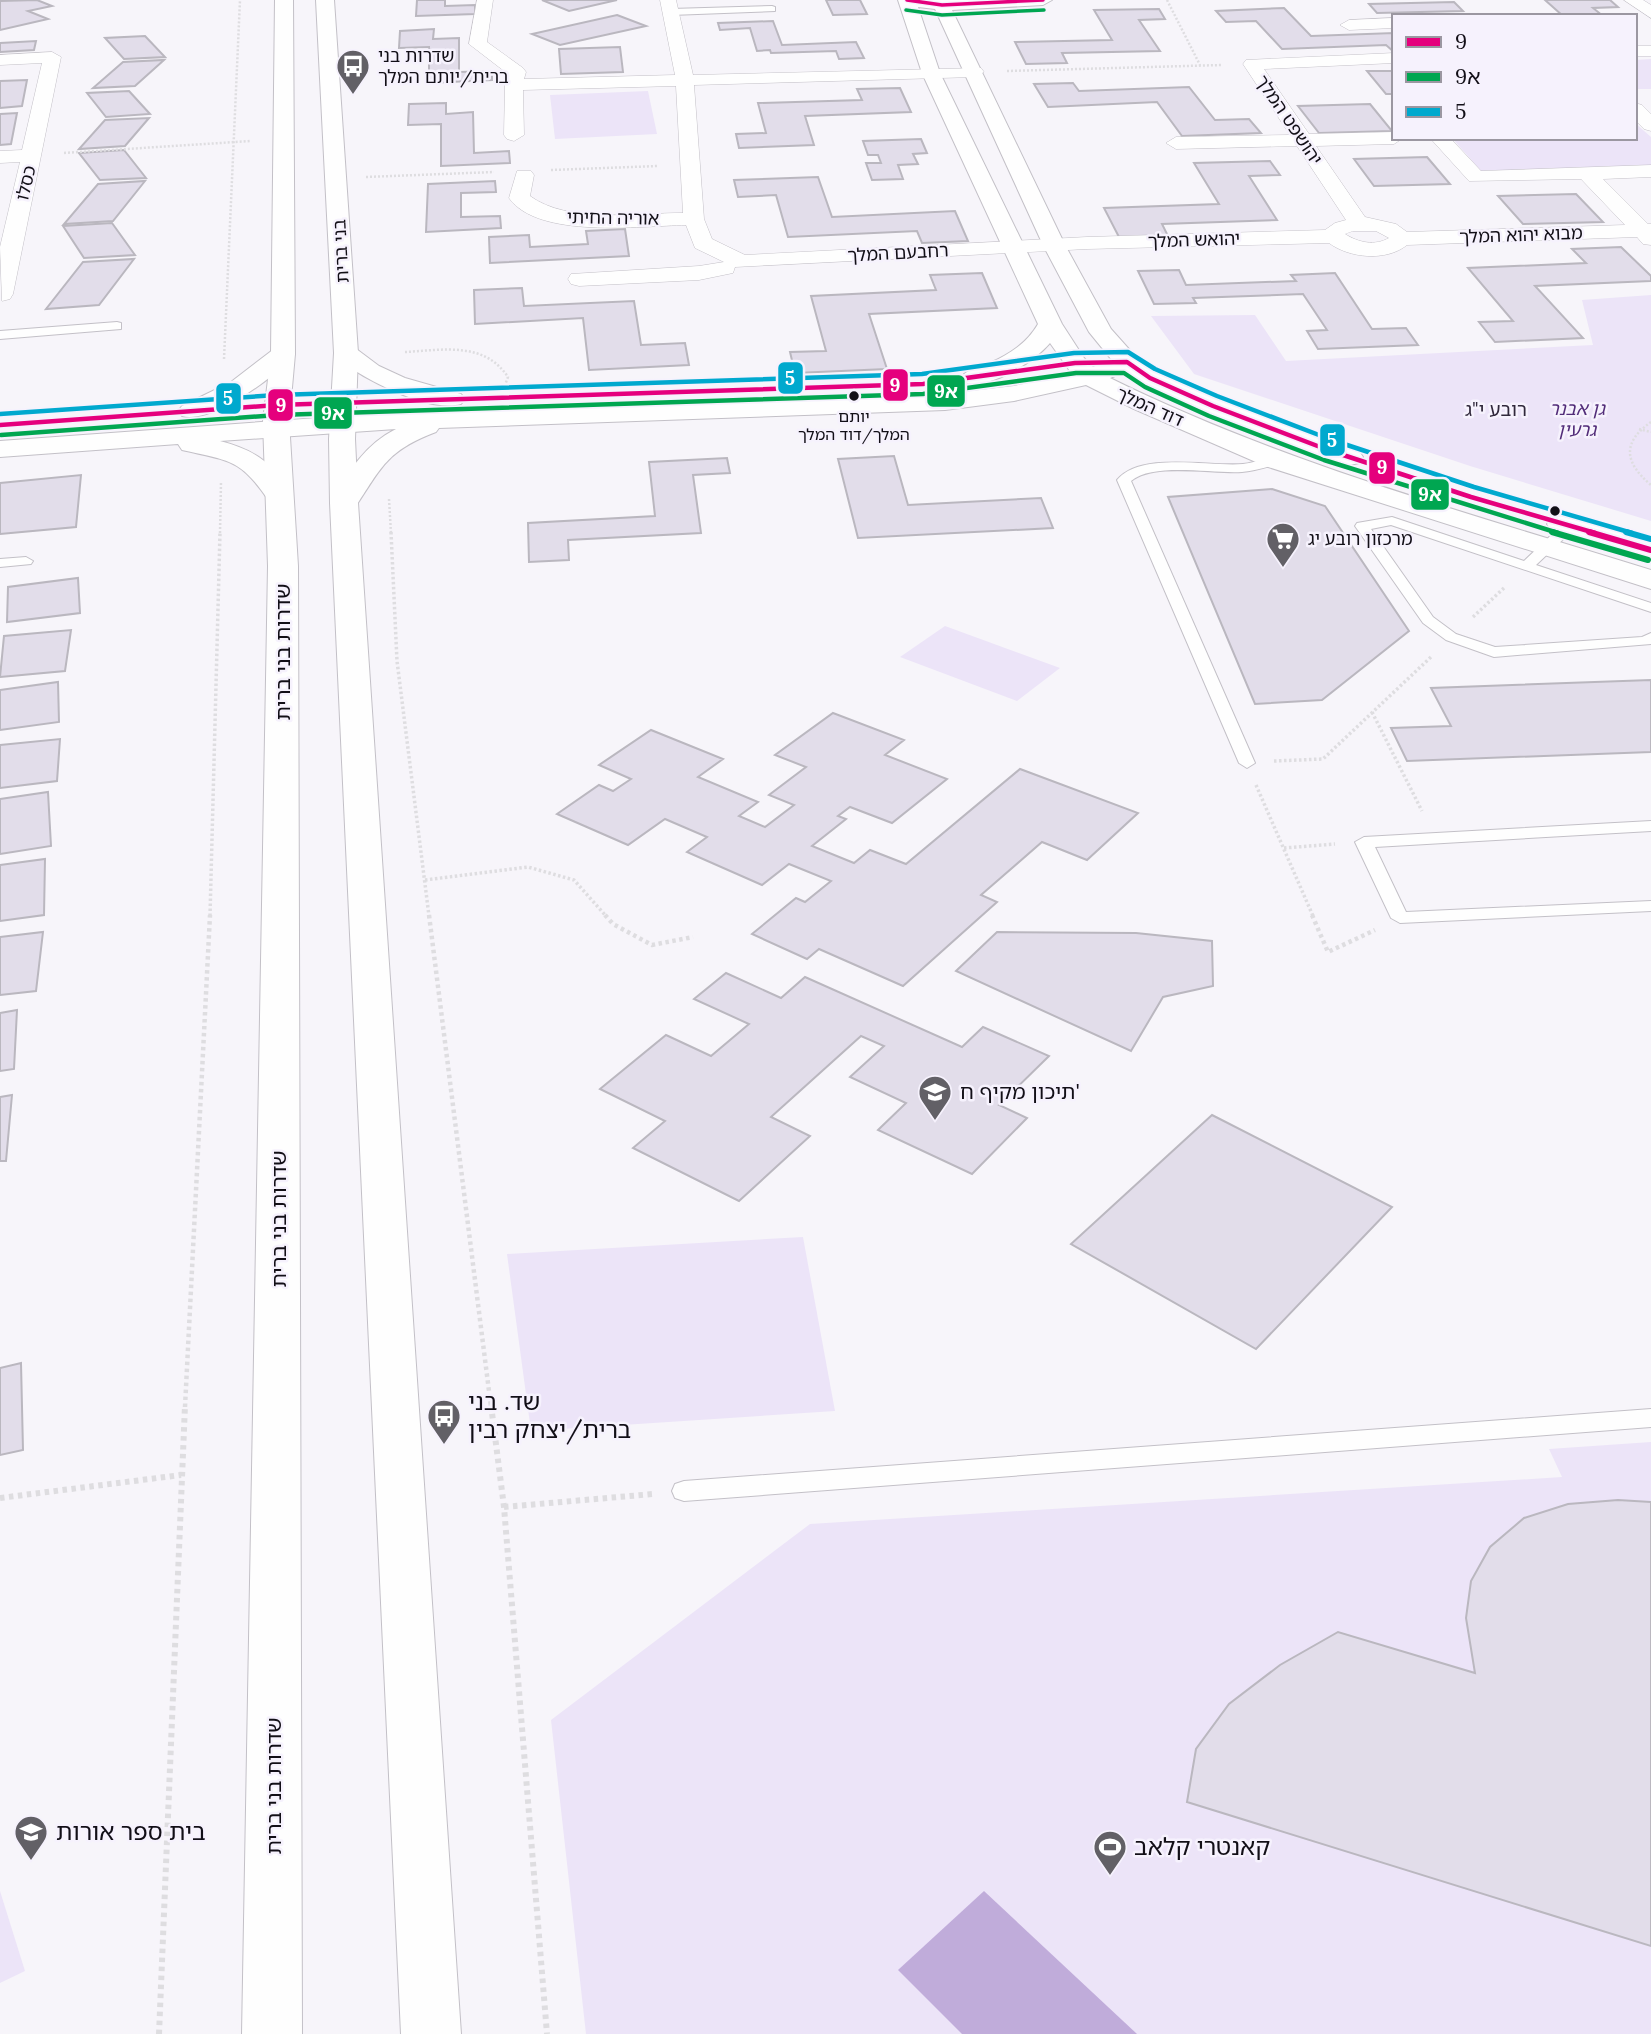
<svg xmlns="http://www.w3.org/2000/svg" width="1651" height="2034" font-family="Lora,'Noto Sans Hebrew',serif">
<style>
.green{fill:#ece4f8}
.water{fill:#c0acda}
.building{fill:#e2ddea;stroke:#bab7bf;stroke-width:2}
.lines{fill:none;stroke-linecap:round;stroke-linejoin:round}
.service-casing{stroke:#c3c0c7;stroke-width:2}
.minor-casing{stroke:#c3c0c7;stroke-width:1}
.tertiary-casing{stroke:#c3c0c7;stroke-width:2}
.secondary-casing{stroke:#c3c0c7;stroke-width:2}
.path-far3{stroke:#dedde0;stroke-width:2.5;stroke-dasharray:2 2;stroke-linecap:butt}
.path-far2{stroke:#dedde0;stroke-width:3.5;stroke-dasharray:2.5 2.5;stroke-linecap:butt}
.path-far1{stroke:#dedde0;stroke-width:4.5;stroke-dasharray:3.5 3.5;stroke-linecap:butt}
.path{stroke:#dedde0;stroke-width:6;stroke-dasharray:4.5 4.5;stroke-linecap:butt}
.service{fill:#fefefe;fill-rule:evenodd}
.minor{fill:#fefefe;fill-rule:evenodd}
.tertiary{fill:#fefefe;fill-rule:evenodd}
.secondary{fill:#fefefe;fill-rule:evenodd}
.bus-1-far2-casing{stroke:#f6f2fd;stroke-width:6}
.bus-1-far1-casing{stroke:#f6f2fd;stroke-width:8}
.bus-1-casing{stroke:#f6f2fd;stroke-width:10}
.bus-2-far2-casing{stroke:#f6f2fd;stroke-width:6}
.bus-2-far1-casing{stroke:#f6f2fd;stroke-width:8}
.bus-2-casing{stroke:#f6f2fd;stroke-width:10}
.bus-3-far1-casing{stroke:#f6f2fd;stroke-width:8}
.bus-3-casing{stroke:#f6f2fd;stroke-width:10}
.bus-1-far2{stroke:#e5007d;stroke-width:3.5}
.bus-1-far1{stroke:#e5007d;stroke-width:4.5}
.bus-1{stroke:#e5007d;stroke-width:6}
.bus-2-far2{stroke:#00a651;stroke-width:3.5}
.bus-2-far1{stroke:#00a651;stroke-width:4.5}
.bus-2{stroke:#00a651;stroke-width:6}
.bus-3-far1{stroke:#00a9ce;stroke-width:4.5}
.bus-3{stroke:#00a9ce;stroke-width:6}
.bus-dot{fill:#120f17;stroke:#f6f2fd;stroke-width:2.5}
.labels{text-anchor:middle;stroke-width:5;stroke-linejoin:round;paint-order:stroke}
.far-bus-label{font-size:16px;fill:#120f17;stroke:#f6f2fd}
.far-poi-label{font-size:18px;fill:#120f17;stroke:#f6f2fd;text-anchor:start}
.far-street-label{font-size:18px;fill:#120f17;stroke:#f6f2fd}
.far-park-label{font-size:18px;font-style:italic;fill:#522d79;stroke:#f6f2fd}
.far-neighbourhood-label{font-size:19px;fill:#31293c;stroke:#f6f2fd}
.street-label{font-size:21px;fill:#120f17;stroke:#f6f2fd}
.poi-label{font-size:21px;fill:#120f17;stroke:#f6f2fd;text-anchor:start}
.near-poi-label{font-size:24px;fill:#120f17;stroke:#f6f2fd;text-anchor:start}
.line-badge{stroke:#f6f2fd;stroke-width:2.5}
.badge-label{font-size:19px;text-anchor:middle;font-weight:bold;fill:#fff}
</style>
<rect width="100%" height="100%" fill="#f7f5fa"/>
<g class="green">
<path d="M1651 59V89H1635V60Z"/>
<path d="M648 91 657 134 555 139 550 95Z"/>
<path d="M1635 123 1651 137V166L1481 171 1452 138H1635Z"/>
<path d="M1651 295V521L1470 466 1194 374 1151 316 1255 315 1286 361 1593 345 1582 300Z"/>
<path d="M945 626 1060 668 1017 701 900 657Z"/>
<path d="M803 1237 835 1411 531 1431 507 1254Z"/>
<path d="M1651 1442V2034H586L551 1720 810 1524 1562 1477 1549 1449Z"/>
<path d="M0 1891 25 1971 0 1983Z"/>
</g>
<path class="water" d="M984 1891 1137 2034H962L898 1970Z"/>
<g class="building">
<path d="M37 0 52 6 28 11 48 19 0 30V1Z"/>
<path d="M417 0H445V6L475 5V14L416 16Z"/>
<path d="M542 0H617L569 11Z"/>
<path d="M826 0H860L867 14 833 15Z"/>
<path d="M1545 0H1610L1618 7 1593 8 1603 16H1563Z"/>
<path d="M1454 2 1463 11 1377 13 1369 4Z"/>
<path d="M1284 8 1311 36 1394 33V52L1386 45 1282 49 1256 21 1226 22 1216 11Z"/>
<path d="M1159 9 1165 19 1139 20 1160 51 1062 53 1067 63 1026 64 1015 42 1112 40 1094 10Z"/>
<path d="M617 15 646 26 560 45 532 34Z"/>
<path d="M773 21 782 45 856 42 864 58 839 59 836 51 771 53 770 50 757 51 750 28 720 30 718 23Z"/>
<path d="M434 29 433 39 459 38V72L492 71V80L429 83V47L399 48 400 31Z"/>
<path d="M145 36 165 57 124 59 105 38Z"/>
<path d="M36 41 34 50 0 52V43Z"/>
<path d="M620 47 623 72 561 74 559 49Z"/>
<path d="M164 60 135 86 93 88 123 62Z"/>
<path d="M1367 71H1394V94H1386Z"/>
<path d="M27 80 22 106 0 108V81Z"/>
<path d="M1073 83 1079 91 1189 87 1215 120 1249 119 1261 133 1182 136 1157 102 1048 107 1034 84Z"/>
<path d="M900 88 911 112 805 116 814 145 739 148 736 134 766 133 758 103 862 100 857 89Z"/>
<path d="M129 91 150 114 106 117 87 93Z"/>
<path d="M446 103V114L473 112 474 153 509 151 510 163 441 166V124L408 125 409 104Z"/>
<path d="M1370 104 1392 131 1319 133 1298 106Z"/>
<path d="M17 113 11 144 0 145V114Z"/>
<path d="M149 118 125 146 79 149 105 120Z"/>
<path d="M921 139 927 153 913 154 918 164 898 165 903 179 872 180 866 163H881L878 155H868L863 141Z"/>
<path d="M124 150 146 178 100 180 79 153Z"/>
<path d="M1427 157 1450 184 1374 186 1354 159Z"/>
<path d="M1270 161 1280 175 1249 176 1277 220 1162 224 1169 238 1120 239 1104 208 1219 204 1194 163Z"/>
<path d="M818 177 832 217 955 211 968 241 922 243 917 231 788 237 776 195 738 197 734 180Z"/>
<path d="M145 181 113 221 64 224 98 184Z"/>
<path d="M495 181 496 192 461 193V217L500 216 501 228 426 232 428 184Z"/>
<path d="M1576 194 1603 222 1523 224 1498 196Z"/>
<path d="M112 223 135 255 84 258 63 226Z"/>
<path d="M625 229 629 256 490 263 489 237 529 235 530 247 588 244 586 231Z"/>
<path d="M1621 247 1651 276V281L1535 286 1583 338 1495 342 1479 322 1513 321 1468 268 1586 263 1572 249Z"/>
<path d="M134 259 99 305 46 309 83 262Z"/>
<path d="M1179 270 1186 285 1296 281 1291 275 1335 273 1372 329 1406 328 1418 345 1318 349 1307 331 1327 330 1303 294 1193 298 1196 303 1154 304 1138 271Z"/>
<path d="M982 273 997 308 869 314 887 369 795 373 790 352 826 351 811 296 936 290 930 275Z"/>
<path d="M522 288 524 306 634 301 641 345 685 343 689 365 589 370 583 318 475 324 474 290Z"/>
<path d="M894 456 908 505 1041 498 1053 528 858 538 838 459Z"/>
<path d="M727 458 730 473 693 475 701 533 568 540 569 560 529 562 528 523 655 516 649 462Z"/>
<path d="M81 475 76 527 0 534V483Z"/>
<path d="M1272 489 1325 506 1409 631 1322 700 1255 704 1168 497Z"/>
<path d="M78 578 80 613 7 622 8 587Z"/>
<path d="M71 630 65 671 0 677 4 636Z"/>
<path d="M1651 680V752L1407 761 1391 728 1451 726 1431 688Z"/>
<path d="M58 682 59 722 0 730V690Z"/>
<path d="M833 713 904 740 885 755 947 779 892 823 850 807 838 816 846 819 812 846 854 863 870 850 906 864 1020 769 1138 813 1087 860 1042 842 981 895 997 902 903 986 819 949 807 959 752 934 796 898 805 902 831 881 789 864 762 885 687 852 707 837 665 819 628 845 557 814 599 785 613 791 631 779 599 765 651 730 723 759 698 777 758 802 739 816 765 827 794 805 769 795 806 767 775 755Z"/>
<path d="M60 739 57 781 0 788V745Z"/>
<path d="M48 792 51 846 0 854V799Z"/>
<path d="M45 859 44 915 0 921V865Z"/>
<path d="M43 932 36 991 0 995V937Z"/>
<path d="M997 932 1136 933 1212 941 1213 986 1163 997 1131 1051 956 971Z"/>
<path d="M726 973 781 998 805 977 962 1047 983 1027 1049 1056 999 1105 1027 1118 972 1174 878 1130 906 1103 850 1077 884 1046 861 1036 771 1117 810 1136 739 1201 633 1148 665 1121 600 1089 666 1035 711 1056 749 1024 694 999Z"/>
<path d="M17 1010 14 1069 0 1071V1013Z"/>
<path d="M12 1095 6 1161H0V1097Z"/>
<path d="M1212 1115 1392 1207 1256 1349 1071 1244Z"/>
<path d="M21 1363 23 1450 0 1455V1368Z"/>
<path d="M1618 1500 1651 1502V1946L1187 1802 1196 1749 1229 1704 1280 1665 1338 1632 1475 1673 1466 1618 1471 1581 1490 1547 1524 1518 1568 1504Z"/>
</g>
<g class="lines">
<defs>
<g id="service">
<path d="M772 6 775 7V11L671 15 667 12 671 9Z"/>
<path d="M117 322 121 323V329L0 339V331Z"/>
<path d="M1275 456 1282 460 1280 463C1267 467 1255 471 1242 472 1212 474 1154 462 1131 481L1255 763 1247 768 1239 763 1117 480C1141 451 1209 467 1243 464 1254 463 1264 459 1275 456Z"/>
<path d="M1392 517 1524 561 1564 523H1574V529L1536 565 1651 603V612L1391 525 1371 529 1433 617 1456 634 1495 647 1642 637 1651 633V644L1494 657 1446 640 1423 623 1355 526 1357 523Z"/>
<path d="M26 557 33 561 31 564 0 567V559Z"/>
<path d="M1651 821V831L1375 847 1406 912 1651 901V911L1400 923 1391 918 1355 842 1364 837Z"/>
<path d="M1651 1409V1427L684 1501 675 1498 672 1491 675 1484 684 1481Z"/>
</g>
<g id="minor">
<path d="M477 0H493L487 42 523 68 526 72 524 79 675 75 660 0H676L693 75 981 68 984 72 975 77 694 85 704 219 712 239 745 255 1087 237 1325 230 1335 223 1346 220 1297 146 1176 149 1166 143 1176 137 1290 135 1243 64 1246 60 1394 53V63L1264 69 1309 134 1394 132V138H1403L1394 144 1316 146 1365 217 1396 224 1407 232 1625 225 1581 179 1469 181 1430 138H1450L1481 171 1651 165V177L1603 179 1648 224H1651V245L1643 244 1637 237 1407 245C1386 262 1349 258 1329 243L1087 249 735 267 733 273 699 280 579 286 571 284 568 279 571 274 699 266 724 262 695 248 686 225C640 226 538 239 509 198L517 171H531L534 175 530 196C568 224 636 213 683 213L676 86 523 90 524 135 514 141 507 139 504 135 505 85 508 74 469 44ZM1353 231H1376L1389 238C1375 246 1359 243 1345 234Z"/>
<path d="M1624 0H1643L1651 5V18Z"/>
<path d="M1394 18V28L1349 30 1340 25 1349 20Z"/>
<rect x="1635" y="46" width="16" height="10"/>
<path d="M52 52 61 57 13 294 10 299 2 301 0 247 20 162 0 163V151L22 150 42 63 0 65V55Z"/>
<path d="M1635 103 1642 105 1651 114V131L1644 129 1635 120Z"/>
</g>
<g id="tertiary">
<path d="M898 0H1052L1043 5 952 10 1065 245 1111 329 1136 357 1159 373 1222 401 1359 451 1363 457 1359 463 1350 465 1341 463C1273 437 1183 413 1125 372L1110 378C1282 463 1468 513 1651 570V589L1265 466 1134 409 1086 385 1014 401 945 410 439 428 436 432C386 451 382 467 354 509L344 511 334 509 330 503C348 473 364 445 396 429L220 441C258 451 271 463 293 495L289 501 279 503 269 501C240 458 229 461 182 450L178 444 0 457V441L373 414 945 394 1014 386 1072 374 1050 343C1034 362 989 390 964 383L960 378C967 369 980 367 990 363 1010 354 1027 343 1038 324L922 73ZM918 7 935 9 1043 245 1089 332 1111 359 1093 367 1084 358 1062 324 940 73Z"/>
<path d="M346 346 355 348 379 366 405 378 461 394 465 399 461 404C428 413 363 379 337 358L334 353 337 348Z"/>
<path d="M283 347 292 349 295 354 292 359C270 379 212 424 182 416L178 411 182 406 231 382 274 349Z"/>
<path d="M1561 516 1651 541V559L1551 530 1547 524 1551 518Z"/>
</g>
<g id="secondary">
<path d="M275 0H293L295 354 289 421 298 566 302 2034H242L268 566 263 421 271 354Z"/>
<path d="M316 0H334L358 353 355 439 358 503 461 2034H401L330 503 329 439 334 353Z"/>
</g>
</defs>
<use href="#service" class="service-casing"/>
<use href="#minor" class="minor-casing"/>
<use href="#tertiary" class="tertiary-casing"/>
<use href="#secondary" class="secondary-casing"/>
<g class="path-far3">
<path d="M1167 0 1200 65"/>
<path d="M1007 71 1222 65"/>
<path d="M64 153 251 141"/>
<path d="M551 170 658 166"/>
<path d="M366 177 494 172"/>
<path d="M405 352C443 350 484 341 508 377L505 385"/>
<path d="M224 359 240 0"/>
<path d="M1651 422C1621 443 1625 463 1651 485"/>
<path d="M1639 429 1651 432"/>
<path d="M389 499 391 533"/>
<path d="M220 533 221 482"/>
</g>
<g class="path-far2">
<path d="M391 532 397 661 429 916"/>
<path d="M1473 617 1505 587"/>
<path d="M1372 712 1422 811"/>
<path d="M1274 761 1323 759 1431 657"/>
<path d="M1256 785 1313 916"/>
<path d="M1284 848 1335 844"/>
<path d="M425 880 528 867 574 880 606 916"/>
<path d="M210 916 220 532"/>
</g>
<g class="path-far1">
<path d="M429 915 491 1407"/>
<path d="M605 915 613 924 652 945 693 937"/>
<path d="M1312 915 1328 952 1375 930"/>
<path d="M185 1407 210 915"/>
</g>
<g class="path">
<path d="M491 1405 504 1507 547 2034"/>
<path d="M0 1498 181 1475"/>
<path d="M504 1507 653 1494"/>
<path d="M159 2034 185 1405"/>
</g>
<use href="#service" class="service"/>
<use href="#minor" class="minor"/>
<use href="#tertiary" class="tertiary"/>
<use href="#secondary" class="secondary"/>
<defs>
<path id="bus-1-far2" d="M907 0 942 5 1043 0"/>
<path id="bus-1-far1" d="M0 425 277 405 923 384 1075 363 1127 362 1150 378 1213 406 1328 450 1471 497 1595 533"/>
<path id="bus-1" d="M1589 532 1651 550"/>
<path id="bus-2-far2" d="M906 10 942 15 1044 10"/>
<path id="bus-2-far1" d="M1 435 278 415 923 394 1076 373H1124L1145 387 1209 416 1324 460 1558 533"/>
<path id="bus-2" d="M1552 532 1648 560"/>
<path id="bus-3-far1" d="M0 414 277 395 922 374 1074 353 1128 352 1155 369 1217 396 1332 440 1474 487 1632 533"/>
<path id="bus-3" d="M1626 532 1651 539"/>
</defs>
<use href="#bus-1-far2" class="bus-1-far2-casing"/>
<use href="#bus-1-far1" class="bus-1-far1-casing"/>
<use href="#bus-1" class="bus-1-casing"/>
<use href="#bus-2-far2" class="bus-2-far2-casing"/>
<use href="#bus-2-far1" class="bus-2-far1-casing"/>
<use href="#bus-2" class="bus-2-casing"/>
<use href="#bus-3-far1" class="bus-3-far1-casing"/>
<use href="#bus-3" class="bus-3-casing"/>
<use href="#bus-1-far2" class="bus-1-far2"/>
<use href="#bus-1-far1" class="bus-1-far1"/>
<use href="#bus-1" class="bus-1"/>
<use href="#bus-2-far2" class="bus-2-far2"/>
<use href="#bus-2-far1" class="bus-2-far1"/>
<use href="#bus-2" class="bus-2"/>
<use href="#bus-3-far1" class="bus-3-far1"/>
<use href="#bus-3" class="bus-3"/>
</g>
<defs>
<symbol id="bus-pin" viewBox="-11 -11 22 30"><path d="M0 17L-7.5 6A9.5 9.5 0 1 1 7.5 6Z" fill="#626066" stroke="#f6f2fd"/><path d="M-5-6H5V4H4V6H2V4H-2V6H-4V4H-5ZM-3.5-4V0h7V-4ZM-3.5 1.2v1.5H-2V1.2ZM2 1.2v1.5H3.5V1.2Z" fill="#fff"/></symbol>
<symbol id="supermarket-pin" viewBox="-11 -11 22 30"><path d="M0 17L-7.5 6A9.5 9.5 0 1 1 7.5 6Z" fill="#626066" stroke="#f6f2fd"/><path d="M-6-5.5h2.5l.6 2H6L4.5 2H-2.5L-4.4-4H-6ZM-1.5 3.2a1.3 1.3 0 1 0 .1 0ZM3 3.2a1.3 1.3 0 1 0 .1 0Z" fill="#fff"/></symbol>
<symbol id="school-pin" viewBox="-11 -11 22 30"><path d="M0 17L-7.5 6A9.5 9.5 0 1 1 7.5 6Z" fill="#626066" stroke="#f6f2fd"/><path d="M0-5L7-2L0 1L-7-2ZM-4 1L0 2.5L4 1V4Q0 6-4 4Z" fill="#fff"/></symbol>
<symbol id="stadium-pin" viewBox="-11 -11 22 30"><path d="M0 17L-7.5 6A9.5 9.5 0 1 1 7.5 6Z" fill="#626066" stroke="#f6f2fd"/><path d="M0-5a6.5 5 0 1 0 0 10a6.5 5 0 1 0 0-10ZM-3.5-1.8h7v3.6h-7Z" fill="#fff"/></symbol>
</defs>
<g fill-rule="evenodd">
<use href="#bus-pin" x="334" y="47" width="38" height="52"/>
<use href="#supermarket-pin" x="1264" y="520" width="38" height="52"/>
<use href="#school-pin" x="916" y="1073" width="38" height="52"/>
<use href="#bus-pin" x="425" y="1397" width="38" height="52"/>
<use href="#school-pin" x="12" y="1813" width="38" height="52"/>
<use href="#stadium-pin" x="1091" y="1828" width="38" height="52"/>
</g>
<g class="bus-dot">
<circle cx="854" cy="396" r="6"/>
<circle cx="1555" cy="511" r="6"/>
</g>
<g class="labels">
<g class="far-bus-label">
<text x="854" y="422">יותם<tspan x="854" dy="18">המלך/דוד המלך</tspan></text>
</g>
<g class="far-poi-label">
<text x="378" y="62">שדרות בני<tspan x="378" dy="21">ברית/יותם המלך</tspan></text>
<text x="1308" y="545">מרכזון רובע יג</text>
</g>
<g class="far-street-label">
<text transform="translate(1289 120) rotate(56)" y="6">יהושפט המלך</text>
<text transform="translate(26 183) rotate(-77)" y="6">כסלו</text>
<text transform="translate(613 218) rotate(1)" y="6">אוריה החיתי</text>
<text transform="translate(1521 235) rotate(-2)" y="6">מבוא יהוא המלך</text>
<text transform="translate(1194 240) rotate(-2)" y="6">יהואש המלך</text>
<text transform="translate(341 251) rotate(-93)" y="6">בני ברית</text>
<text transform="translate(898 253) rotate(-3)" y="6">רחבעם המלך</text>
<text transform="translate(1150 407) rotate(24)" y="6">דוד המלך</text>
</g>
<g class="far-park-label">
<text x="1577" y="415">גן אבנר<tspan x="1577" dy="21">גרעין</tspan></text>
</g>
<g class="far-neighbourhood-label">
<text x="1496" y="416">רובע י"ג</text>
</g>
<g class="street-label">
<text transform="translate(283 652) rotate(-90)" y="7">שדרות בני ברית</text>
<text transform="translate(279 1219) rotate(-90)" y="7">שדרות בני ברית</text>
<text transform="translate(274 1786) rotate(-90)" y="7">שדרות בני ברית</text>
</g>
<g class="poi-label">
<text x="960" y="1099">תיכון מקיף ח'</text>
</g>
<g class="near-poi-label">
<text x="468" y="1410">שד. בני<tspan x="468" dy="28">ברית/יצחק רבין</tspan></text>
<text x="56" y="1840">בית ספר אורות</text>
<text x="1134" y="1855">קאנטרי קלאב</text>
</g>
</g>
<g class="line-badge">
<rect x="777" y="361" width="27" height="34" rx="7" fill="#00a9ce"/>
<rect x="882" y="368" width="27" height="34" rx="7" fill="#e5007d"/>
<rect x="926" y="374" width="40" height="34" rx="7" fill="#00a651"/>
<rect x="215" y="382" width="27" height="33" rx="7" fill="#00a9ce"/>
<rect x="267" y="388" width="27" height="34" rx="7" fill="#e5007d"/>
<rect x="313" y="396" width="40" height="34" rx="7" fill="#00a651"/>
<rect x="1319" y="423" width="27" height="34" rx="7" fill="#00a9ce"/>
<rect x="1368" y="451" width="28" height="34" rx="7" fill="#e5007d"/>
<rect x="1410" y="478" width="40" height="33" rx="7" fill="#00a651"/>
</g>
<g class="badge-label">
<text x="790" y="385">5</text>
<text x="895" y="392">9</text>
<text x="946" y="398">9א</text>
<text x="228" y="405">5</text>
<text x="281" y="412">9</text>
<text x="333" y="420">9א</text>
<text x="1332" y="447">5</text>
<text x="1382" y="474">9</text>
<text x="1430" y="501">9א</text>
</g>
<rect x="1392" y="14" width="245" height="126" fill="#f6f2fd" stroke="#9b97a1" stroke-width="2"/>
<rect x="1406" y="37" width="35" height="10" fill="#e5007d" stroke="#9b97a1" stroke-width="2"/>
<text x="1455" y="49" font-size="21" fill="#120f17">9</text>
<rect x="1406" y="72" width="35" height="10" fill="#00a651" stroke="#9b97a1" stroke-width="2"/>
<text x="1455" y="84" font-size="21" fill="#120f17">9א</text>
<rect x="1406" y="107" width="35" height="10" fill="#00a9ce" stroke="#9b97a1" stroke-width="2"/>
<text x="1455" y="119" font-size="21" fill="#120f17">5</text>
</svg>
